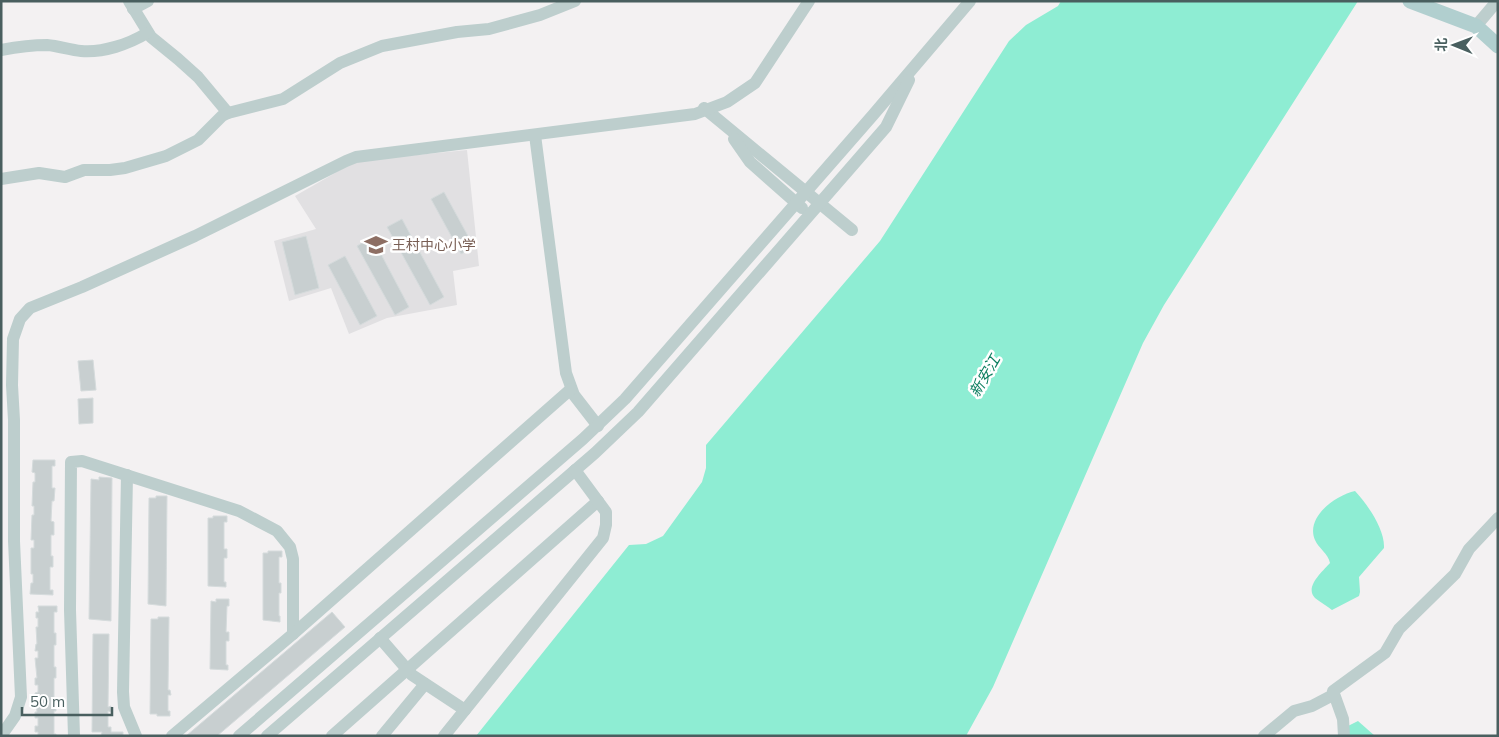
<svg xmlns="http://www.w3.org/2000/svg" width="1499" height="737" font-family="Mulish,'Noto Sans SC',sans-serif">
<style>
.education{fill:#e1e0e2}
.water{fill:#8eedd3}
.building{fill:#c8cfd0;stroke:#d5dbdc}
.lines{fill:none;stroke-linecap:round;stroke-linejoin:round}
.minor{stroke:#bdcecd;stroke-width:12}
.major{stroke:#b1cfcf;stroke-width:15}
.labels{text-anchor:middle;stroke-width:5;stroke-linejoin:round;paint-order:stroke}
.education-label{font-size:14px;fill:#785e54;stroke:#fff;text-anchor:start}
.water-label{font-size:15px;font-style:italic;fill:#0e7f61;stroke:#fff}
</style>
<rect width="100%" height="100%" fill="#f3f1f2"/>
<path class="education" d="M467 150 479 266 453 271 457 305 387 318 349 334 331 288 289 301 274 241 316 229 295 196 356 161Z"/>
<g class="water">
<path d="M1061 1H1358L1164 305 1143 343 993 687 966 736H476L629 545 646 544 663 536 702 482 706 468V445L880 241 1009 41 1026 25 1058 6Z"/>
<path d="M1355 491C1367 504 1385 529 1384 548L1359 577 1360 592 1359 596 1332 610C1327 606 1320 602 1315 598 1304 587 1323 571 1330 563 1328 553 1319 549 1315 540 1305 517 1336 495 1355 491Z"/>
<path d="M1358 721 1375 736H1349L1348 726Z"/>
</g>
<g class="building">
<path d="M444 192 474 247 461 254 431 199Z"/>
<path d="M402 219 444 297 430 305 387 227Z"/>
<path d="M306 236 319 288 295 295 282 242Z"/>
<path d="M372 237 409 307 395 315 357 246Z"/>
<path d="M345 256 377 316 360 325 328 265Z"/>
<path d="M93 360 96 390 81 391 78 361Z"/>
<path d="M93 398V423L79 424 78 399Z"/>
<path d="M33 460H55V466H52V488H55L54 501H52L51 521 54 522V535H51V556H53V567H50V590H53V595L30 594 31 583H33V574H31V548H34V540H31L32 515H34V506H32L33 482H35V473L32 472Z"/>
<path d="M99 477 112 478 111 621 89 619 91 479 99 480Z"/>
<path d="M156 496H167L166 606 148 604 149 498H156Z"/>
<path d="M213 516H227V522H224V549H227V558H224V582H226V587L208 586V518H213Z"/>
<path d="M268 551H282V557H279V583H281V593H279V616H280V622L263 620V553H268Z"/>
<path d="M216 599H229V606H227L226 632H229V641H226V665H228V670L210 669 211 601 216 602Z"/>
<path d="M38 606H57V612H54V633H56V645H54V667H56V678H54V701H56V711H54V734H56V736H38V732H35V726H38V718H35V712H37L35 693 38 692V685H35V678H37L35 658H38V651H35L36 644H37L36 627H38V618H36V612H39Z"/>
<path d="M332 612 345 627 217 736H186Z"/>
<path d="M158 617H169L168 690H170L171 695H168V711H170V716H157V714H150L151 619H158Z"/>
<path d="M93 634H109L108 707 111 706V712L108 711V727H111V732H123V736H101L102 732H92Z"/>
</g>
<g class="lines">
<g class="minor">
<path d="M129 1 151 37 178 59 198 77 228 113"/>
<path d="M133 9 148 1"/>
<path d="M1476 26 1493 6 1498 4"/>
<path d="M1 50C17 47 31 45 47 45 59 46 70 50 81 51 103 53 129 44 147 33"/>
<path d="M704 108 852 230"/>
<path d="M535 135 566 373 574 395 598 426"/>
<path d="M734 139 750 162 802 208"/>
<path d="M1 179 39 173 65 177 84 170H110L125 168 166 156 198 140 222 116 228 113 283 99 340 63 382 46 457 32 489 29 540 15 575 1"/>
<path d="M127 475 123 692 124 707 136 736"/>
<path d="M380 638 412 675 465 710"/>
<path d="M1 736 15 716 21 697 14 541V420L12 385 13 339 20 319 30 308 82 287 195 236 346 161 356 157 695 114 727 102 755 83 809 1"/>
<path d="M74 736 70 610 71 462 82 461 239 511 277 531 290 547 293 559V634"/>
<path d="M172 736 293 634 571 389"/>
<path d="M239 736 583 439 625 399 873 115 970 1"/>
<path d="M267 736 595 453 638 412 886 127 909 80"/>
<path d="M332 736 598 501"/>
<path d="M382 736 425 684"/>
<path d="M444 736 603 538 606 525V512L575 470"/>
<path d="M1264 736 1294 711 1312 706 1333 695"/>
<path d="M1344 736 1343 719 1333 691 1385 653 1399 629 1455 574 1469 549 1498 518"/>
</g>
<path class="major" d="M1410 1 1476 26 1498 46"/>
</g>
<defs>
<symbol id="school-bare" viewBox="-9 -9 18 18"><path d="M0-5L7-2L0 1L-7-2ZM-4 1L0 2.5L4 1V4Q0 6-4 4Z" fill="#8d6e63" stroke="#fff" stroke-width="2.5" paint-order="stroke"/></symbol>
</defs>
<g fill-rule="evenodd">
<use href="#school-bare" x="360" y="229" width="32" height="32"/>
</g>
<g class="labels">
<g class="education-label">
<text x="392" y="250">王村中心小学</text>
</g>
<g class="water-label">
<text transform="translate(985 376) rotate(-60)" y="5">新安江</text>
</g>
</g>
<rect width="1499" height="737" fill="none" stroke="#495f5f" stroke-width="5"/>
<g transform="translate(1454 45) rotate(271)" stroke="#ffffff" stroke-width="4" paint-order="stroke">
<path d="M0-4L9 19L0 12L-9 19Z" fill="#495f5f"/>
<text y="-8" font-size="14" font-weight="bold" text-anchor="middle" fill="#495f5f">北</text>
</g>
<path d="M22 707v8h90v-8" fill="none" stroke="#495f5f" stroke-width="2.5"/>
<text x="30" y="707" font-size="15" fill="#495f5f" stroke="#ffffff" stroke-width="4" paint-order="stroke">50 m</text>
</svg>
